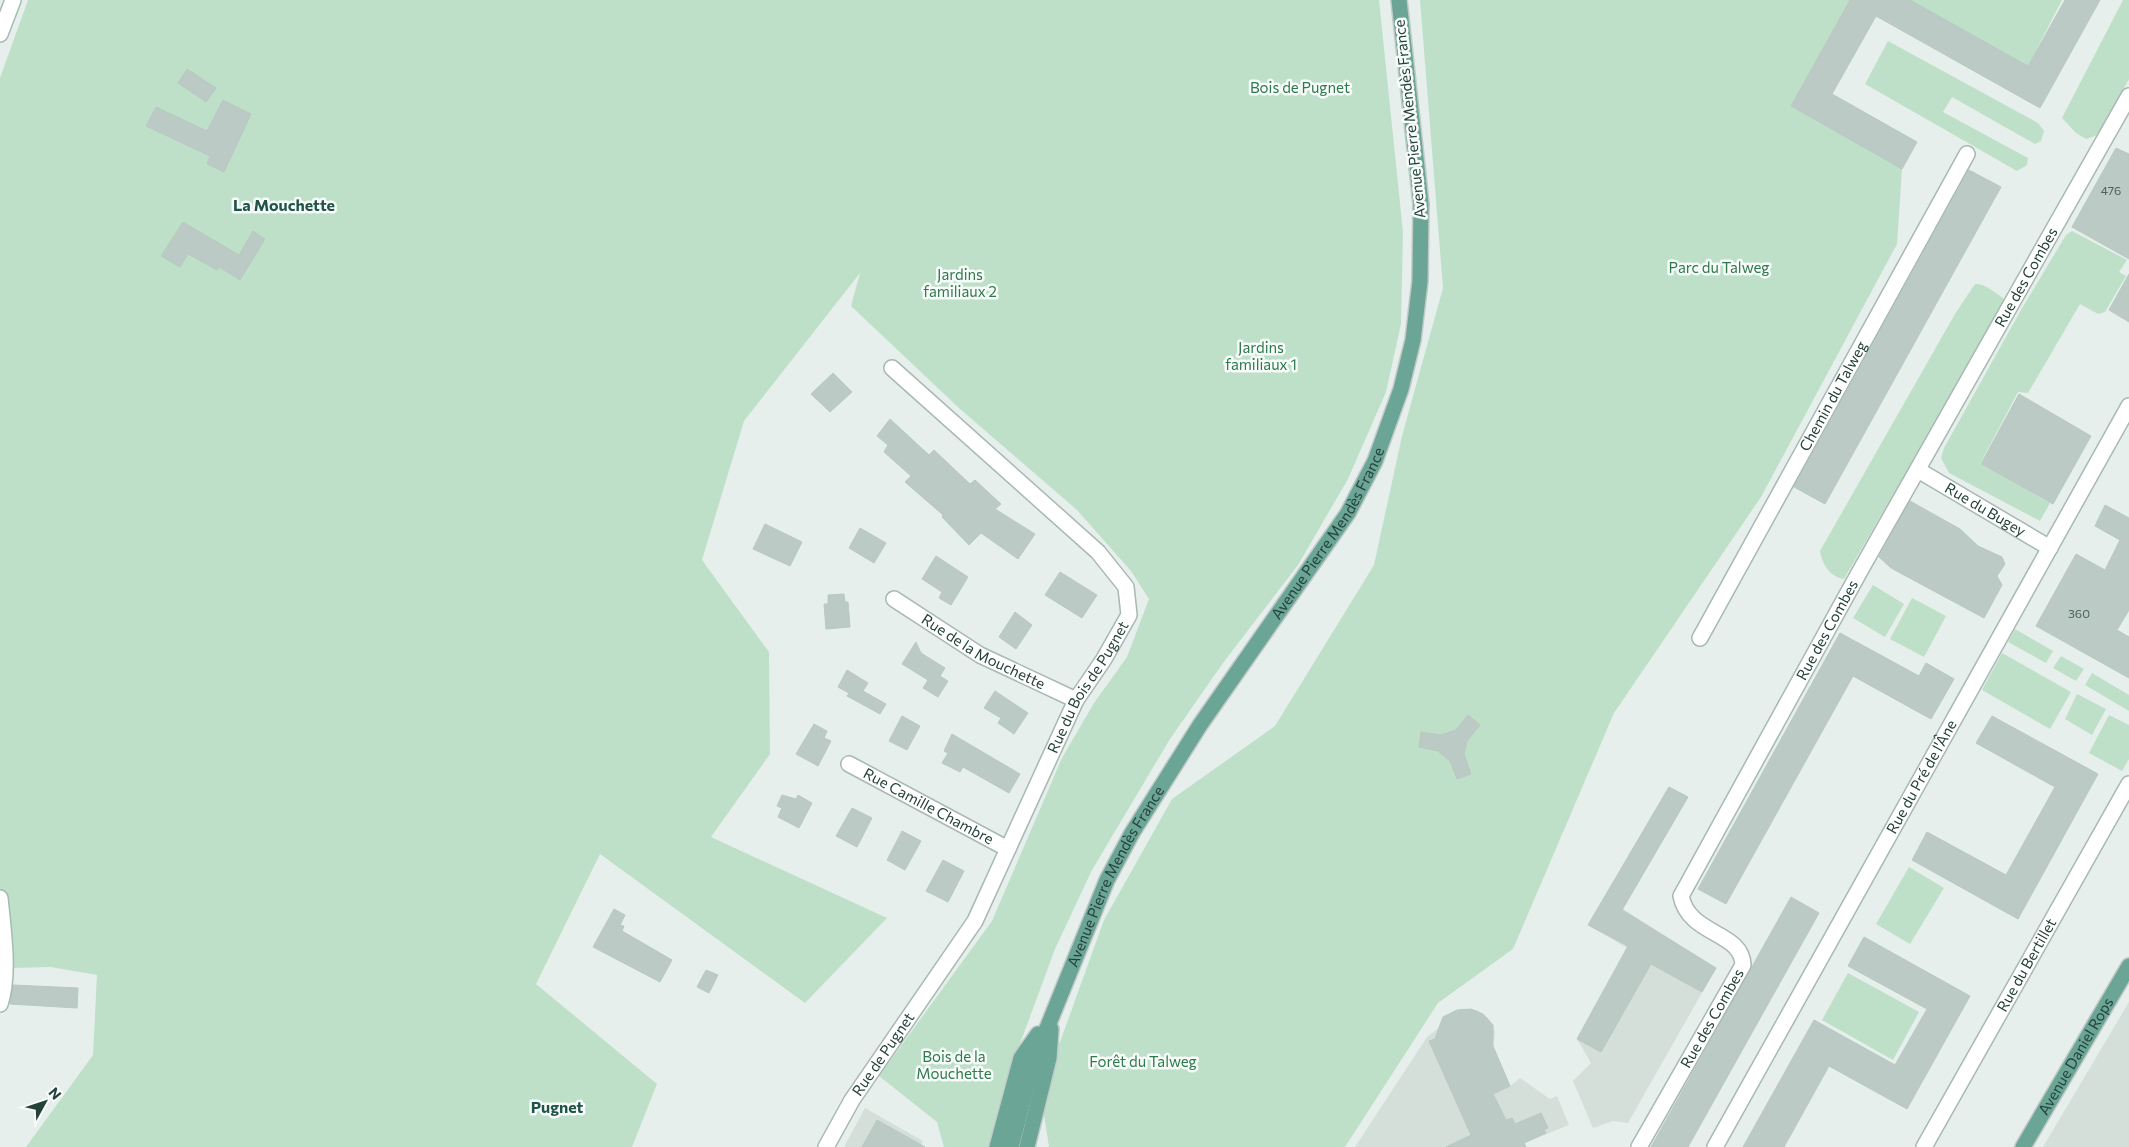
<svg xmlns="http://www.w3.org/2000/svg" width="2129" height="1147" font-family="Commissioner,sans-serif">
<style>
.built{fill:#d4dfda}
.green{fill:#bfe0c8}
.building{fill:#bbcac4;stroke:#b8c9c2}
.lines{fill:none;stroke-linecap:round;stroke-linejoin:round}
.street-casing{stroke:#a8b8b2;stroke-width:18}
.secondary-casing{stroke:#a4bbb3;stroke-width:18}
.primary-casing{stroke:#c2cac8;stroke-width:18}
.street{stroke:#fff;stroke-width:15}
.secondary{stroke:#fff;stroke-width:15}
.primary{stroke:#6aa596;stroke-width:15}
.labels{text-anchor:middle;stroke-width:5;stroke-linejoin:round;paint-order:stroke}
.number-label{font-size:12px;fill:#4a645c}
.park-label{font-size:15px;fill:#2d7a4b;stroke:#f7fbf9}
.street-label{font-size:15px;fill:#24423a;stroke:#f7fbf9}
.neighbourhood-label{font-size:16px;font-weight:bold;fill:#1f5548;stroke:#f7fbf9}
</style>
<rect width="100%" height="100%" fill="#e6efeb"/>
<g class="built">
<path d="M1669 787 1688 797 1623 909 1716 968 1628 1123 1613 1121 1593 1128 1573 1081 1591 1063 1577 1039 1627 948 1588 925Z"/>
<path d="M2129 1002V1147H2043Z"/>
<path d="M1457 1010H1477L1489 1019 1495 1031 1494 1040 1491 1042 1510 1086 1520 1078 1550 1099 1557 1096 1569 1125 1525 1143 1526 1147H1355L1427 1037 1438 1028 1443 1017Z"/>
<path d="M865 1108 923 1141 920 1147H844Z"/>
</g>
<g class="green">
<path d="M28 0H1379L1403 232 1401 324 1386 392 1348 479 1298 565 1223 663 1170 739 1092 870 1055 949 1004 1087 990 1147H944L937 1122 879 1076 992 921 1062 758 1094 703 1127 657 1149 599 1131 571 1077 510 960 409 851 306 860 273 744 421 702 560 769 652 770 754 711 837 887 918 805 1003 600 854 536 984 657 1084 632 1147H26L93 1055 97 975 51 967 13 968 0 935V78Z"/>
<path d="M1420 0H1850L1791 106 1902 169 1897 244 1761 497 1614 713 1513 949 1438 1003 1345 1147H1049L1041 1095 1104 920 1172 799 1275 726 1374 565 1402 436 1443 288Z"/>
<path d="M1910 0H2062L2028 66Z"/>
<path d="M2123 0H2129V79L2102 129 2095 136 2086 139 2076 133 2062 118Z"/>
<path d="M1888 41 2038 123 2044 131 2041 141 2035 144 1952 97 1943 112 2028 158 2027 165 2017 171 1865 84Z"/>
<path d="M2072 231 2127 260 2119 272 2126 276 2105 312 2098 314 2080 304 2028 393 2018 392 1980 464 2050 503 2040 521 1949 473 1941 458 1944 448 2021 310 2066 235Z"/>
<path d="M1975 284C1985 283 1995 293 2003 298L2004 303 1844 579C1830 577 1822 564 1820 551L1955 314Z"/>
<path d="M1873 585 1904 604 1885 637 1853 618Z"/>
<path d="M1912 598 1946 616 1924 657 1890 639Z"/>
<path d="M2015 629 2053 651 2046 663 2008 642Z"/>
<path d="M2002 653 2071 692 2050 729 1982 690Z"/>
<path d="M2061 656 2084 669 2076 681 2053 668Z"/>
<path d="M2092 673 2129 695V711L2085 685Z"/>
<path d="M2077 694 2106 709 2092 735 2065 719Z"/>
<path d="M2109 715 2129 725V759L2122 771 2089 753Z"/>
<path d="M1909 867 1944 888 1910 944 1876 924Z"/>
<path d="M1848 973 1919 1012 1893 1060 1822 1020Z"/>
</g>
<g class="building">
<path d="M1850 0H1910L2028 66 2065 0H2100L2040 108 1876 16 1832 94 1917 142 1902 169 1791 106Z"/>
<path d="M187 69 216 88 206 102 178 83Z"/>
<path d="M223 100 251 114 224 172 207 164 210 156 146 126 156 107 207 131Z"/>
<path d="M2116 148 2129 154V259L2072 227Z"/>
<path d="M1969 170 2001 187 1825 504 1794 487Z"/>
<path d="M183 222 239 255 253 231 265 239 240 280 219 267 217 270 188 254 180 267 161 256Z"/>
<path d="M2129 274V322L2109 310Z"/>
<path d="M833 373 852 392 830 412 811 394Z"/>
<path d="M2019 394 2091 436 2053 504 1981 464Z"/>
<path d="M890 419 929 455 934 450 970 484 975 480 1001 504 995 509 1035 534 1018 559 981 533 969 545 942 517 943 515 905 482 911 476 884 452 888 445 877 436Z"/>
<path d="M1910 501 1960 529 1978 546 2002 557 2005 564 1997 576 2002 585 1984 618 1891 568 1879 557Z"/>
<path d="M2105 505 2129 518V610L2117 630 2129 637V678L2036 626 2076 554 2105 570 2120 540 2095 526Z"/>
<path d="M765 524 802 542 790 566 753 549Z"/>
<path d="M860 528 886 543 874 563 849 548Z"/>
<path d="M936 556 968 577 951 605 939 598 942 592 922 579Z"/>
<path d="M1060 572 1097 595 1082 618 1045 595Z"/>
<path d="M844 594 845 602H848L850 627 826 629 824 604H828V595Z"/>
<path d="M1015 612 1032 625 1016 649 999 637Z"/>
<path d="M1840 633 1919 676 1926 663 1954 679 1931 719 1853 676 1726 904 1698 889Z"/>
<path d="M916 642 921 653 945 668 940 676 948 681 938 697 923 688 928 680 902 664Z"/>
<path d="M847 670 868 683 863 691 886 704 880 714 847 696 849 693 838 687Z"/>
<path d="M995 691 1028 713 1014 734 998 723 1001 718 984 708Z"/>
<path d="M1468 715 1480 725 1467 741 1464 754 1471 774 1457 779 1450 761 1438 751 1419 747 1421 732 1441 735 1456 730Z"/>
<path d="M902 716 920 726 907 750 889 741Z"/>
<path d="M1992 716 2098 774 2018 919 1912 860 1927 832 2006 875 2055 787 1976 743Z"/>
<path d="M814 724 827 731 824 738 831 741 818 766 796 754Z"/>
<path d="M952 734 1020 774 1009 793 963 767 960 772 942 763 948 753 944 751Z"/>
<path d="M1669 787 1688 797 1622 910 1716 968 1702 992 1651 964 1601 1052 1577 1039 1628 946 1588 925Z"/>
<path d="M782 795 796 799 798 795 812 803 799 828 778 817 782 808 777 806Z"/>
<path d="M852 808 872 818 857 847 836 836Z"/>
<path d="M902 831 921 841 905 870 887 860Z"/>
<path d="M943 860 964 871 948 902 926 891Z"/>
<path d="M1791 897 1819 913 1688 1147H1651Z"/>
<path d="M614 909 625 915 620 925 624 926 622 931 672 960 660 982 593 947Z"/>
<path d="M1864 937 1970 996 1907 1109 1829 1066 1784 1147H1743L1814 1020 1895 1065 1927 1009 1848 966Z"/>
<path d="M706 970 718 975 709 993 697 987Z"/>
<path d="M13 985 78 988 77 1008 10 1004Z"/>
<path d="M1471 1009 1483 1014 1493 1025V1046L1510 1086 1493 1094 1506 1120 1512 1118 1515 1124 1541 1113 1548 1128 1544 1130 1546 1133 1524 1143 1526 1147H1446L1471 1135 1429 1041 1435 1039 1443 1017 1457 1010Z"/>
<path d="M877 1120 925 1147H862Z"/>
</g>
<g class="lines">
<defs>
<g id="street">
<path id="s1" d="M1918 470 2050 548"/>
<path id="s2" d="M894 599 980 655 1076 700"/>
<path id="s3" d="M1700 638 1967 154"/>
<path id="s4" d="M849 764 1008 849"/>
<path id="s5" d="M826 1147 852 1100 975 921 1076 700 1104 659 1129 615 1126 587 1098 552 892 368"/>
<path id="s6" d="M1639 1147 1743 965C1742 931 1689 936 1681 896L1860 571 2129 96"/>
<path id="s7" d="M1715 1147 2129 406"/>
<path id="s8" d="M1924 1147 2129 784"/>
</g>
<g id="secondary">
<path d="M0 34 13 0"/>
<path d="M0 898C3 928 10 975 0 1004"/>
</g>
<g id="primary">
<path d="M997 1147 1021 1058 1038 1034"/>
<path id="s9" d="M1011 1147 1033 1063 1107 880 1132 833 1200 725 1348 513 1375 461 1401 389 1413 340 1420 281 1421 204 1399 0"/>
<path d="M1027 1147 1049 1058 1051 1029"/>
<path id="s10" d="M2023 1147 2129 966"/>
</g>
</defs>
<use href="#street" class="street-casing"/>
<use href="#secondary" class="secondary-casing"/>
<use href="#primary" class="primary-casing"/>
<use href="#street" class="street"/>
<use href="#secondary" class="secondary"/>
<use href="#primary" class="primary"/>
</g>
<g class="labels">
<g class="number-label">
<text x="2111" y="195">476</text>
<text x="2079" y="618">360</text>
</g>
<g class="park-label">
<text x="1300" y="93">Bois de Pugnet</text>
<text x="1719" y="273">Parc du Talweg</text>
<text x="960" y="280">Jardins<tspan x="960" dy="17">familiaux 2</tspan></text>
<text x="1261" y="353">Jardins<tspan x="1261" dy="17">familiaux 1</tspan></text>
<text x="954" y="1062">Bois de la<tspan x="954" dy="17">Mouchette</tspan></text>
<text x="1143" y="1067">Forêt du Talweg</text>
</g>
<g class="street-label">
<text transform="translate(1410 119) rotate(-96)" y="5">Avenue Pierre Mendès France</text>
<text dy="5" stroke="none"><textPath href="#s6" startOffset="1015">Rue des Combes</textPath></text>
<text dy="5" stroke="none"><textPath href="#s3" startOffset="276">Chemin du Talweg</textPath></text>
<text dy="5" stroke="none"><textPath href="#s1" startOffset="78">Rue du Bugey</textPath></text>
<text dy="5" stroke="none"><textPath href="#s9" startOffset="696">Avenue Pierre Mendès France</textPath></text>
<text dy="5" stroke="none"><textPath href="#s6" startOffset="610">Rue des Combes</textPath></text>
<text dy="5" stroke="none"><textPath href="#s2" startOffset="104">Rue de la Mouchette</textPath></text>
<text dy="5" stroke="none"><textPath href="#s5" startOffset="531">Rue du Bois de Pugnet</textPath></text>
<text dy="5" stroke="none"><textPath href="#s7" startOffset="424">Rue du Pré de l'Âne</textPath></text>
<text dy="5" stroke="none"><textPath href="#s4" startOffset="90">Rue Camille Chambre</textPath></text>
<text dy="5" stroke="none"><textPath href="#s9" startOffset="291">Avenue Pierre Mendès France</textPath></text>
<text dy="5" stroke="none"><textPath href="#s8" startOffset="209">Rue du Bertillet</textPath></text>
<text dy="5" stroke="none"><textPath href="#s6" startOffset="148">Rue des Combes</textPath></text>
<text dy="5" stroke="none"><textPath href="#s5" startOffset="109">Rue de Pugnet</textPath></text>
<text dy="5" stroke="none"><textPath href="#s10" startOffset="105">Avenue Daniel Rops</textPath></text>
</g>
<g class="neighbourhood-label">
<text x="284" y="211">La Mouchette</text>
<text x="557" y="1113">Pugnet</text>
</g>
</g>
<g transform="translate(45 1102) rotate(50)" stroke="#f7fbf9" stroke-width="4" paint-order="stroke">
<path d="M0-4L9 19L0 12L-9 19Z" fill="#24423a"/>
<text y="-8" font-size="14" font-weight="bold" text-anchor="middle" fill="#24423a">N</text>
</g>
</svg>
